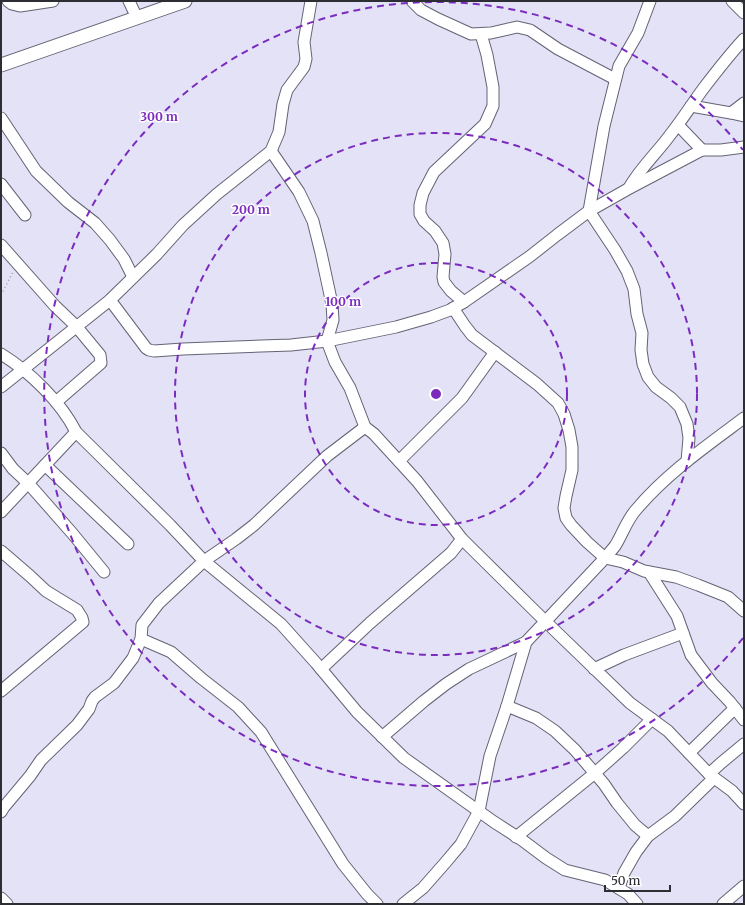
<svg xmlns="http://www.w3.org/2000/svg" width="745" height="905" font-family="Merriweather,serif">
<style>
.lines{fill:none;stroke-linecap:round;stroke-linejoin:round}
.minor-casing{stroke:#646374;stroke-width:13}
.tertiary-casing{stroke:#646374;stroke-width:15}
.path{stroke:#9a9aa8;stroke-width:1.5;stroke-dasharray:1 3;stroke-linecap:butt}
.minor{stroke:#fff;stroke-width:11}
.tertiary{stroke:#fff;stroke-width:13}
.ring{fill:none;stroke:#7b2cbf;stroke-width:2;stroke-dasharray:7 5}
.centre{fill:#7b2cbf;stroke:#fff;stroke-width:2}
.ring-label{font-size:12px;text-anchor:middle;font-weight:bold;fill:#7b2cbf;stroke:#fff;stroke-width:3;stroke-linejoin:round;paint-order:stroke}
</style>
<rect width="100%" height="100%" fill="#e3e2f6"/>
<g class="lines">
<defs>
<g id="minor">
<path d="M8 1 12 4 20 6 53 1"/>
<path d="M129 1 137 18"/>
<path d="M412 1 421 10 438 19 471 34 491 33 517 27 530 30 558 49 615 79"/>
<path d="M650 1 638 33 619 66 604 126 589 211 615 250 627 271 634 289 637 314 642 333 641 350 643 364 648 377 656 387 671 398 680 407 687 424 689 438 687 461"/>
<path d="M732 1 744 13"/>
<path d="M691 106 731 113 744 116"/>
<path d="M731 113 744 103"/>
<path d="M1 118 36 171 68 202 95 223 110 240 124 259 133 277"/>
<path d="M678 125 702 150"/>
<path d="M271 151 299 192 313 221 321 253 332 304 333 320 327 341 335 362 350 388 365 427 374 434 417 481 462 539 545 621 630 703 668 731 709 774 732 791 744 804"/>
<path d="M1 184 25 215"/>
<path d="M629 188C640 168 657 153 670 135 682 120 692 104 703 89 716 72 729 55 744 39"/>
<path d="M1 245 55 306 76 326 100 355 101 363 56 402"/>
<path d="M110 300 146 348 149 350 154 351 183 349 291 345 327 341 396 327 431 317 450 310 464 302 529 257 557 235 589 211 628 189 702 150H721L744 147"/>
<path d="M464 302 451 291 444 282 443 277 445 254 443 243 435 231 424 221 420 214V205L423 193 434 172 485 124 493 106V87L487 55 481 34"/>
<path d="M453 308 465 326 472 335 537 384 558 403 564 414 569 430 572 447V470L566 496 564 508 566 518 571 525 587 542 605 558 623 562 644 571 676 577 698 585 728 597 744 611"/>
<path d="M1 354C30 372 61 402 76 432L170 525 204 561 281 624 316 663 357 712 404 758 494 822 522 840 546 858 565 870 605 880 628 894 637 904"/>
<path d="M1 387 110 300 157 254 183 225 217 194 271 151 279 132 283 104 287 90 304 67 306 59 304 42 311 1"/>
<path d="M1 453 13 469 28 483 72 533 104 572"/>
<path d="M399 461 462 398 495 352"/>
<path d="M45 465 128 544"/>
<path d="M1 512 76 432"/>
<path d="M1 551 30 576 46 591 77 610 82 618 83 622 1 691"/>
<path d="M649 572 677 616 691 655 712 683 730 702 744 720"/>
<path d="M141 639 171 652 201 678 238 707 261 732 343 864 367 894 377 904"/>
<path d="M321 669 370 623 451 553 462 539"/>
<path d="M594 669 624 655 683 633"/>
<path d="M507 706 536 718 555 731 575 750 604 784 617 803 635 825 648 836"/>
<path d="M382 737 424 701 446 684 469 669 526 642"/>
<path d="M689 753 735 708"/>
<path d="M709 774 721 763 744 744"/>
<path d="M1 812 4 807 30 776 41 760 77 725 89 709 92 701 95 697 114 683 133 658 141 639 142 625 159 603 204 561 236 539 254 525 327 456 365 427"/>
<path d="M516 837 595 773 623 748 652 719"/>
<path d="M619 888 624 873 636 852 648 836 675 816 714 778"/>
<path d="M1 898 7 904"/>
<path d="M403 904 423 888 445 863 461 844 479 811 490 756 507 706 526 642 605 558C608 554 612 550 615 546 622 535 626 522 635 511 666 474 705 447 744 418"/>
<path d="M723 904 744 886"/>
</g>
<path id="tertiary" d="M1 65 185 1"/>
</defs>
<use href="#minor" class="minor-casing"/>
<use href="#tertiary" class="tertiary-casing"/>
<path class="path" d="M1 295 13 272"/>
<use href="#minor" class="minor"/>
<use href="#tertiary" class="tertiary"/>
</g>
<g class="ring">
<circle cx="436" cy="394" r="131"/>
<circle cx="436" cy="394" r="261"/>
<path d="M743 638A392 392 0 1 1 743 150"/>
</g>
<circle cx="436" cy="394" r="6" class="centre"/>
<g class="ring-label">
<text x="159" y="121">300 m</text>
<text x="251" y="214">200 m</text>
<text x="343" y="306">100 m</text>
</g>
<rect width="745" height="905" fill="none" stroke="#2d2d34" stroke-width="4"/>
<path d="M605 885v6h65v-6" fill="none" stroke="#2d2d34" stroke-width="2"/>
<text x="611" y="885" font-size="12" fill="#2d2d34" stroke="#ffffff" stroke-width="3" paint-order="stroke">50 m</text>
</svg>
